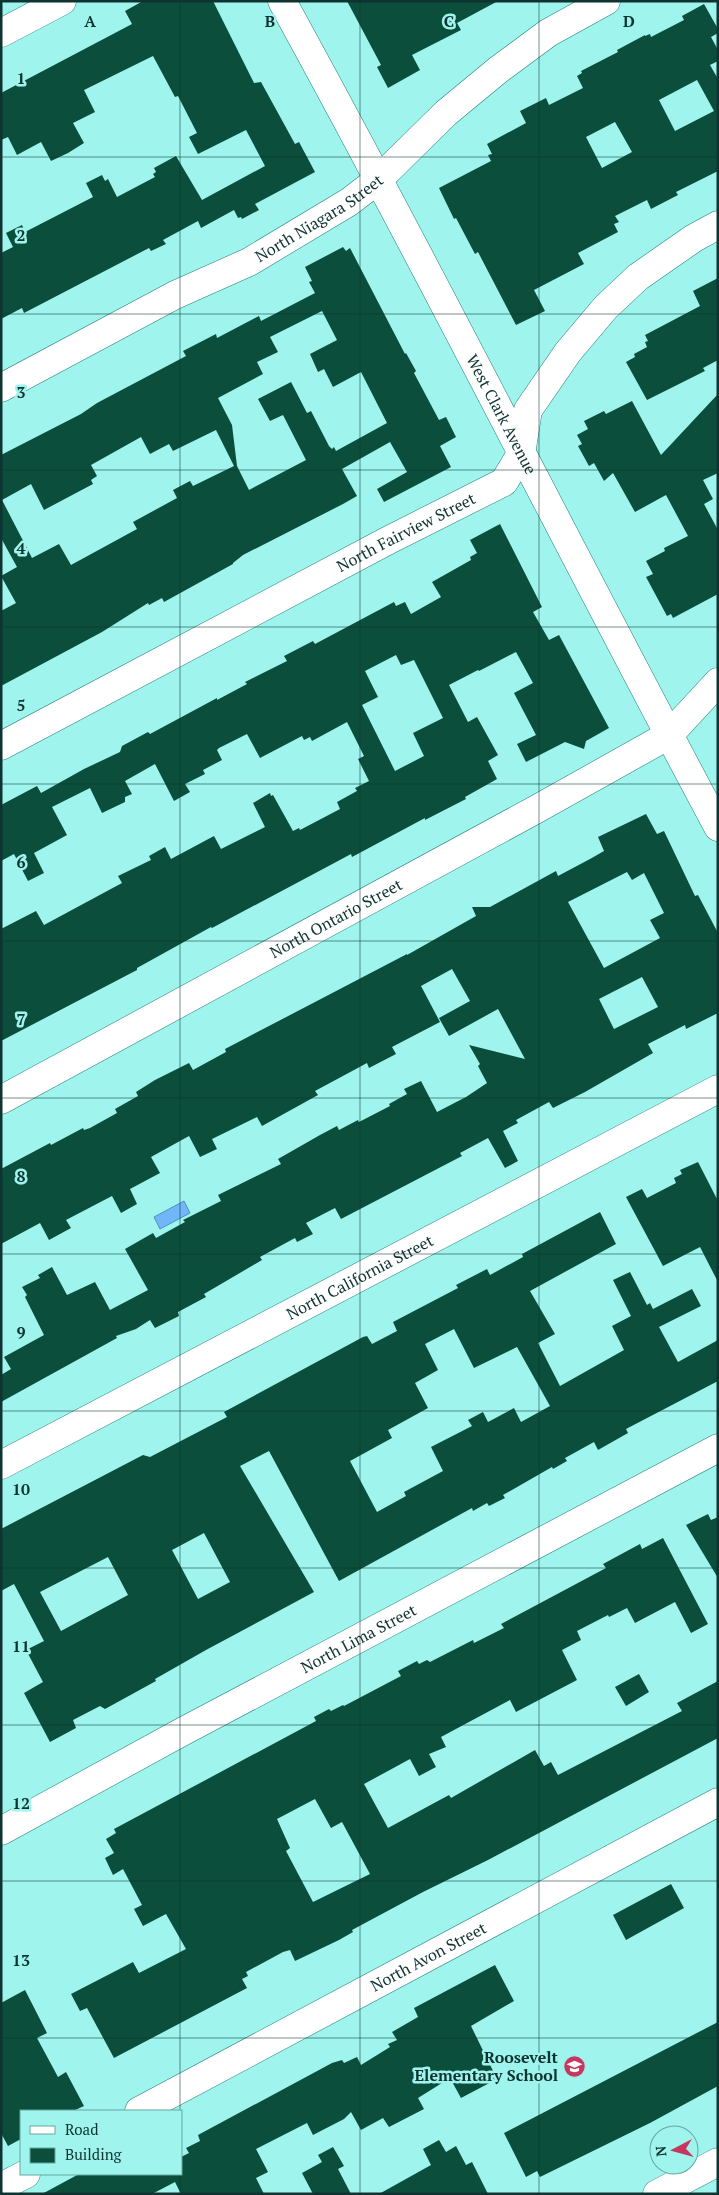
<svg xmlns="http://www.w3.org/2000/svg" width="719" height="2195" font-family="'PT Serif',serif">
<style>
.water{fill:#70b6f9;stroke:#538fbd}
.building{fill:#0a4e3b;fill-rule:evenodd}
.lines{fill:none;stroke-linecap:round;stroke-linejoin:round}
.minor-casing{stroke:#24817a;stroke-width:29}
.minor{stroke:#fff;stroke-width:28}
.grid{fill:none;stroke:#0e3330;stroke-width:1;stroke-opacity:0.55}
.labels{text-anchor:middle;stroke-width:5;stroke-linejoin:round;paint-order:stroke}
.street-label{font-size:16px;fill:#0e3330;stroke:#9ff5ed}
.poi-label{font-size:16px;font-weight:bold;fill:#0e3330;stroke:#9ff5ed;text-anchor:end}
.grid-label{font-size:16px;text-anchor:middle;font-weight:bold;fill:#0e3330;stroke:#9ff5ed;stroke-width:5;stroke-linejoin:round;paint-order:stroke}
</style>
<rect width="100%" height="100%" fill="#9ff5ed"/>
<path class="water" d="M184 1201 190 1213 160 1229 154 1217Z"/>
<g class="building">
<path d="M143 1H213L254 83 261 82 295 144 299 142 315 172 255 204 259 210 242 219 241 217 238 218 234 210 201 228 198 221 163 240 166 244 151 251 149 248 24 313 22 308 1 319V253L13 247 6 233 22 225 25 232 93 197 86 183 102 175 105 181 108 179 117 197 155 177 153 174 156 172 154 168 176 156 202 200 265 166 246 130 198 154 189 137 197 133 178 96 175 97 153 56 84 90 95 112 73 123 84 143 68 153 51 161 41 142 17 155 8 137 1 140V93L132 24 125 11Z"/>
<path d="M347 1H498L457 23 461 30 412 55 420 70 388 88 377 67 381 65Z"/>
<path d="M704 4 718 29V33L711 37 718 50V61L710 65 718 79V171L676 192 678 195 651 209 647 200 615 216 619 222 614 224 618 232 578 253 584 264 534 290 545 311 516 325 478 252 475 254 456 218 454 219 439 188 491 161 488 155 492 154 487 144 526 123 520 111 546 98 549 105 583 88 577 76 582 73 581 71 618 52 617 50 645 35V36L650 34 651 37 684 20 682 16ZM697 80 714 111 675 131 659 100ZM615 122 632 152 602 168 586 137Z"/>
<path d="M343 247 346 251 350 248 405 354 406 353 416 371 414 373 439 420 446 417 456 437 440 446 451 467 384 502 377 489 407 472 390 442 342 469 357 496 343 504 243 555 233 563V564L164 602 162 598 149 605 148 603 102 632 1 686V611L16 603 1 576 17 567 1 538V455L81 414 97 403 186 356 183 351 216 334 217 338 259 316 261 321 315 293 309 282 312 281 305 267ZM322 311 337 340 310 354 318 372 324 369 333 387 361 372 387 423 336 451 334 447 332 449 329 446 311 411 307 413 291 382 258 399 270 421 283 415 306 460 249 490 237 466 232 425 218 398 263 374 257 362 278 352 270 337ZM216 430 234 466 193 486 190 481 173 490 177 498 133 522 137 529 71 565 59 544 32 558 2 500 31 484 44 510 93 484 91 480 97 476 91 465 141 437 150 454 169 444 173 451Z"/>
<path d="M718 278V360L703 368 705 371 647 400 626 362 635 357 634 354 647 347 645 342 648 341 645 335 700 306 693 291Z"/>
<path d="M718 394V473L703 480 713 499 704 504 718 530V594L673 618 671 614 667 616 646 577 653 574 646 561 665 551 664 548 688 536 666 495 635 512 613 473 604 481 594 463 589 466 578 446 582 444 577 435 588 429 584 421 604 411 606 414 632 401 661 455Z"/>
<path d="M500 524 542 607 533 612 549 640 559 635 609 728 586 741 584 749 565 742 526 762 517 744 536 735 514 693 533 683 516 652 479 671 478 670 449 685 468 722 477 717 498 755 488 761 497 779 465 797 466 799 425 820V818L352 857 351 854 338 861 212 928 211 927 137 968V970L1 1041V929L36 911 44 925 122 883 118 876 151 860 149 856 165 847 171 859 214 836 221 849 265 827 253 803 270 793 271 796 273 795 293 831 299 828 300 830 340 809 337 802 357 791 355 788 369 781 358 759 364 756 347 722 312 741 310 737 304 740 302 736 260 758 247 734 219 748 217 750 222 760 203 770 205 774 185 784 190 792 174 801 155 764 125 781 132 794 125 797V802L102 813 90 788 52 807 67 835 34 853 44 873 28 881 14 854 1 861V805L37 786 41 793 84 769 120 752 122 746 148 732 150 734 217 698V700L247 684 245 682 287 661 284 656 313 641 315 644 394 602 396 606 405 602 411 614 441 597 432 582 471 560 470 557 477 553 470 540ZM396 655 401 665 414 660 443 718 413 733 424 756 395 771 362 705 378 697 365 671Z"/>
<path d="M646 814 657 834 664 831 695 896 698 895 718 933V1013L686 1029 685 1025 648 1044 653 1053 585 1092 553 1108 549 1102 516 1120 518 1123 503 1131 518 1161 505 1168 488 1138 460 1153 462 1156 341 1219 335 1208 306 1223 313 1234 297 1242 295 1238 260 1257 262 1260 204 1294 206 1297 178 1312 179 1316 155 1328 150 1320 136 1329 116 1336 117 1338 1 1402V1375L11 1369 4 1357 44 1335 25 1297 27 1295 22 1287 40 1278 38 1275 52 1267 67 1295 95 1282 110 1310 148 1290 125 1249 153 1233 156 1238 185 1222 183 1220 221 1201 218 1195 281 1164 278 1159 320 1135 337 1126 339 1130 358 1120 359 1122 390 1106 389 1104 407 1094 404 1089 421 1081 437 1112 466 1097 487 1083 478 1066 480 1064 469 1045 525 1059 498 1009 449 1036 439 1018 470 1001 452 969 421 986 440 1022 392 1047 396 1054 369 1068 367 1063 315 1091 318 1095 262 1126 257 1117 212 1139 217 1149 200 1157 189 1136 151 1157 160 1173 130 1189 137 1204 121 1213 112 1196 66 1220 71 1228 49 1240 40 1223 1 1244V1169L50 1143 51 1145 83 1128 84 1130 90 1128 117 1113 115 1109 138 1096 136 1092 155 1080 189 1063 193 1070 226 1052 225 1049 407 954V955L476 916 472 907H490L556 871 558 876 590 859 604 851 598 837ZM627 872 632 880 644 873 664 913 650 920 660 938 604 968 568 902ZM642 977 658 1007 614 1029 599 999Z"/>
<path d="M698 1162 718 1201V1282L700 1247 663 1266 626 1197 642 1189 647 1198 676 1183 674 1178 682 1174 680 1170Z"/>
<path d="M600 1212 616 1244 530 1291 555 1334 538 1343 560 1386 624 1350 612 1326 631 1316 613 1280 630 1272 647 1305 650 1303 653 1309 692 1289 701 1306 659 1327 678 1362 718 1340V1381L626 1429 628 1433 598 1450 594 1442 565 1458 567 1461 553 1469 552 1467 503 1495 505 1498 489 1506 487 1503 473 1511 472 1508 339 1581 269 1451 240 1466 314 1592 206 1650 155 1679 156 1681 105 1709 100 1706 73 1720 76 1728 50 1742 24 1693 43 1682 26 1650 44 1641 14 1584 1 1591V1529L143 1455 150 1457 227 1417 224 1412 363 1337 367 1336 372 1344 397 1331 393 1322 458 1288 456 1285 487 1269 490 1275 523 1257 522 1254ZM454 1329 474 1368 517 1347 550 1406 521 1422 514 1408 488 1422 483 1412 468 1420 472 1426 431 1447 443 1471 404 1492 406 1496 377 1512 350 1461 392 1438 388 1430 428 1408 415 1383 438 1370 425 1344ZM204 1533 230 1582 198 1599 172 1550ZM108 1557 128 1595 61 1631 40 1592Z"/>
<path d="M708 1514 711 1520 718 1517V1578L686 1525Z"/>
<path d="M663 1538 708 1624 691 1633 675 1602 635 1623 627 1608 609 1617 608 1615 577 1631 581 1640 562 1650 577 1680 516 1712 510 1700 441 1737 446 1747 429 1754 436 1767 419 1776 410 1759 364 1784 388 1828 449 1795 451 1798 535 1750 544 1766 551 1762 558 1775 682 1711 677 1703 718 1681V1738L488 1860 423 1892 352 1930 353 1932 339 1940 295 1961 290 1950 283 1952 246 1972 248 1976 242 1979 247 1988 114 2058 87 2008 80 2011 71 1994 133 1962 139 1973 186 1949 166 1914 143 1926 134 1909 142 1905 123 1869 113 1875 105 1858 114 1853 106 1839 116 1833 114 1829 316 1721 314 1717 329 1709 331 1711 343 1705 344 1706 401 1676 398 1671 417 1661 419 1664 427 1660 430 1662 473 1640 474 1643 504 1628 501 1624 606 1568 603 1564 640 1544 642 1549ZM315 1799 331 1828 342 1822 370 1874 313 1902 286 1851 290 1848 277 1819Z"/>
<path d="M639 1674 649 1692 626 1706 615 1687Z"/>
<path d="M671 1884 684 1908 626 1940 613 1915Z"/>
<path d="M495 1965 514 2001 471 2026 497 2079 461 2098 450 2078 418 2098 424 2109 389 2127 383 2118 361 2130 351 2112 344 2119 313 2135 307 2123 256 2149 268 2172 256 2178 264 2194H181L175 2182 152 2194H42L79 2174H181V2157L189 2153 186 2148 200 2141 198 2135 332 2063 342 2060 344 2063 357 2057 361 2065 390 2047 388 2044 397 2040 392 2032 418 2017 414 2008Z"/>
<path d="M25 1990 47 2033 37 2038 58 2077 66 2072 84 2106 73 2111H21V2139L8 2146 1 2133V2003Z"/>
<path d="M718 2022V2086L650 2123 540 2177 537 2171 526 2177 504 2133Z"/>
<path d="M439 2140 446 2152 456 2146 466 2165 472 2162 488 2194H379L431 2165 423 2149Z"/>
<path d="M333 2147 344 2166 338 2169 351 2194H313L302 2173 322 2162 318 2155Z"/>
</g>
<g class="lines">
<defs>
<g id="minor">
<path id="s1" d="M282 1C432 274 571 552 718 827"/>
<path d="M1 33 62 1"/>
<path id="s2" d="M1 388 175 295 249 262 349 202 379 179 446 113 498 70 548 33 606 1"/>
<path id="s3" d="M1 746 387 541 504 482 521 454 528 410 568 352 606 307 638 277 694 238 718 225"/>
<path id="s4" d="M1 1100 535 810 669 735 718 682"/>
<path id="s5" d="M1 1465 718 1089"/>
<path id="s6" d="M1 1831 180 1733 718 1448"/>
<path id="s7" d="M139 2111 718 1802"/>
<path d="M1 2187 26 2174"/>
<path d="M657 2194 718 2162"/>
</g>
</defs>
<use href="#minor" class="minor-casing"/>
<use href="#minor" class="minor"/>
</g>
<path class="grid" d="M180 1V2111M360 1V2194M539 1V2194M1 157H718M1 314H718M1 470H718M1 627H718M1 784H718M1 941H718M1 1098H718M1 1254H718M1 1411H718M1 1568H718M1 1725H718M1 1881H718M1 2038H718M180 2174V2194"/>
<defs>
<symbol id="school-disc" viewBox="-11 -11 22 22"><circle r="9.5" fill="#c63760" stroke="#9ff5ed"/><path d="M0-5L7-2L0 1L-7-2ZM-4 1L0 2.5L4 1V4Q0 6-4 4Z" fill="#fff"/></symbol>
</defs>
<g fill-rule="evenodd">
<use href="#school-disc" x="562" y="2054" width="25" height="25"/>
</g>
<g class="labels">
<g class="street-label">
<text dy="6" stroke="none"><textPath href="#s2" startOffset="361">North Niagara Street</textPath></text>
<text dy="6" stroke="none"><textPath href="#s1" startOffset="468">West Clark Avenue</textPath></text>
<text dy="6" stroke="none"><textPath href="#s3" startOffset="458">North Fairview Street</textPath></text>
<text dy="6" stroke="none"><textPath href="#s4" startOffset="381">North Ontario Street</textPath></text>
<text dy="6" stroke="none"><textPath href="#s5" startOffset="405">North California Street</textPath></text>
<text dy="6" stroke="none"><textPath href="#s6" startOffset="406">North Lima Street</textPath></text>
<text dy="6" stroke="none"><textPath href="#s7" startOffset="328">North Avon Street</textPath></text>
</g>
<g class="poi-label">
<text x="558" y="2063">Roosevelt<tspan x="558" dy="18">Elementary School</tspan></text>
</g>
</g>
<g class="grid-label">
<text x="90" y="27">A</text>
<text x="270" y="27">B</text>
<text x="449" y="27">C</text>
<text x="629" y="27">D</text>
<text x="21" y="84">1</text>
<text x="21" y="241">2</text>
<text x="21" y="398">3</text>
<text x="21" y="554">4</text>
<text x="21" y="711">5</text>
<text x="21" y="868">6</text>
<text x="21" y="1025">7</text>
<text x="21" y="1182">8</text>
<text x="21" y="1338">9</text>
<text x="21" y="1495">10</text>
<text x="21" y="1652">11</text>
<text x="21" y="1809">12</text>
<text x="21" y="1966">13</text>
</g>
<rect width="719" height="2195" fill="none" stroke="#0e3330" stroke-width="5"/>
<rect x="20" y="2110" width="162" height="65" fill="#9ff5ed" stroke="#65a7a1"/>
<rect x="30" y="2126" width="25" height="8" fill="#ffffff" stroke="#65a7a1"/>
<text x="65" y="2135" font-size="15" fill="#0e3330">Road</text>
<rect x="30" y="2148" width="25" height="15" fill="#0a4e3b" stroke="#65a7a1"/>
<text x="65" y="2160" font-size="15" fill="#0e3330">Building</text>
<g transform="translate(674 2150) rotate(264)"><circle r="24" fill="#9ff5ed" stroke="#65a7a1"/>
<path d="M0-4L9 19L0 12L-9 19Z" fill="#c63760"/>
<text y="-8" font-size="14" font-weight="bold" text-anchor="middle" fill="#0e3330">N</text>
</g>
</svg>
